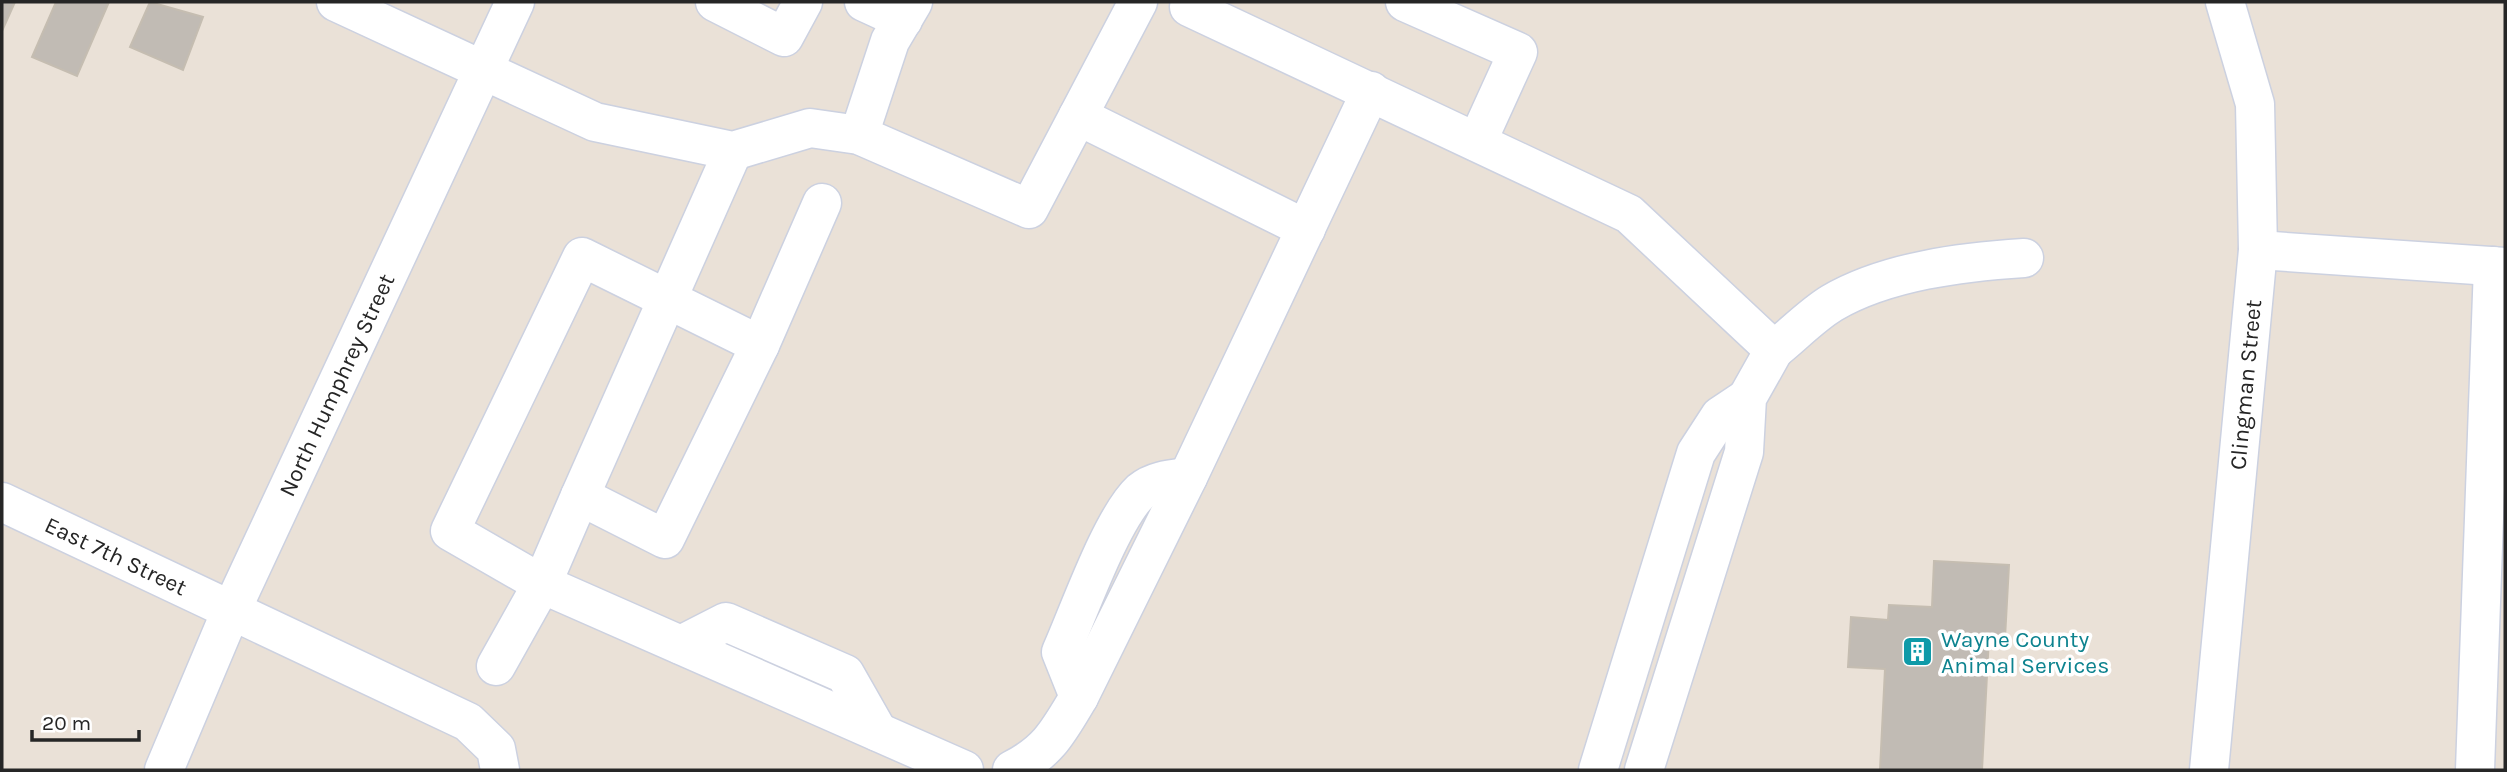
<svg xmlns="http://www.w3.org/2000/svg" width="2507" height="772" font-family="Karla,sans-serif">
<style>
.building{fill:#c1bbb4;stroke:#c5bdb1;stroke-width:2}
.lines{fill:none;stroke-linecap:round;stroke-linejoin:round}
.minor-casing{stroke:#ccd1e0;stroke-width:41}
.minor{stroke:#fff;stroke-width:38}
.labels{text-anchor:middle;stroke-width:7;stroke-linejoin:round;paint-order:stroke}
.street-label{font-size:23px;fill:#262626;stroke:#fff}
.culture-label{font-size:23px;fill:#0d838f;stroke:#fff;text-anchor:start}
</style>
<rect width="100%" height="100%" fill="#eae1d7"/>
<g class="building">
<path d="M2 2H15L2 31Z"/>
<path d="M56 2H109L77 76 32 57Z"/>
<path d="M150 2 203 17 183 70 130 47Z"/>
<path d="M1934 561 2009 565 2005 638 1989 637 1982 770H1880L1885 669 1848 667 1851 617 1888 620 1889 605 1932 607Z"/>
</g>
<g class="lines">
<defs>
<g id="minor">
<path d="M336 2 595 122 733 151 810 128 859 135 1029 209 1138 2"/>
<path d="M715 2 784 37 803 2"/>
<path d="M864 2 903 20"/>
<path d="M1405 2 1518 52 1477 142"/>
<path d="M1189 7 1629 214 1774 350C1793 335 1812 315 1832 303 1887 271 1962 262 2024 258"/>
<path d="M1078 116 1306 229"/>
<path d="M859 135 890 41 913 2"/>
<path d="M2258 250 2505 267"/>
<path d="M582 257 760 345 665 539 580 496 542 584 450 531Z"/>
<path d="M760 345 822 203"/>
<path d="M580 496 733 151"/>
<path id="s1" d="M2 502 468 722 496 749 500 770"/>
<path d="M681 645 726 622 845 674 878 732"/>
<path d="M496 666 542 584 964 770"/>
<path d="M1079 697 1061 652C1079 612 1111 519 1141 491 1154 480 1172 479 1188 477"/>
<path id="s2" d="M164 770 231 611 515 2"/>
<path d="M1012 770C1049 751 1058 732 1079 697L1188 477 1371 91"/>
<path d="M1598 770 1696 453 1720 416 1747 398"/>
<path d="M1644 770 1744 452 1747 398 1774 350"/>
<path id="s3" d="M2209 770 2258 250 2255 104 2225 2"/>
<path d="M2475 770 2493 266"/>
</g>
</defs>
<use href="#minor" class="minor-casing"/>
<use href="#minor" class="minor"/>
</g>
<defs>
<symbol id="building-square" viewBox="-11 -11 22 22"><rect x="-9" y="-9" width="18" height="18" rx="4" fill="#0f9aa8" stroke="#fff"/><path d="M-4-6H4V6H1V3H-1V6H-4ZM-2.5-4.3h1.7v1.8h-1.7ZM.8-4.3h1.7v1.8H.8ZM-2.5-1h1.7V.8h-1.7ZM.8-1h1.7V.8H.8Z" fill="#fff"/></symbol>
</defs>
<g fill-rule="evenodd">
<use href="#building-square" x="1900" y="634" width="35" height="35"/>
</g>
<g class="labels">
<g class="street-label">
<text dy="8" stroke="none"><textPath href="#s2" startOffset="422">North Humphrey Street</textPath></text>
<text dy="8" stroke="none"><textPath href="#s3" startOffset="387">Clingman Street</textPath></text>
<text dy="8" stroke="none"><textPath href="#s1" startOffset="126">East 7th Street</textPath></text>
</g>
<g class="culture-label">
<text x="1941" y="647">Wayne County<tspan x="1941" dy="26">Animal Services</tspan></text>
</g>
</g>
<rect width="2507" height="772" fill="none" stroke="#262626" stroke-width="7"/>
<path d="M32 730v10h107v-10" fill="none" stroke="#262626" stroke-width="3.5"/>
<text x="42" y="730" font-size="21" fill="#262626" stroke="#ffffff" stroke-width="5" paint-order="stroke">20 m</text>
</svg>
